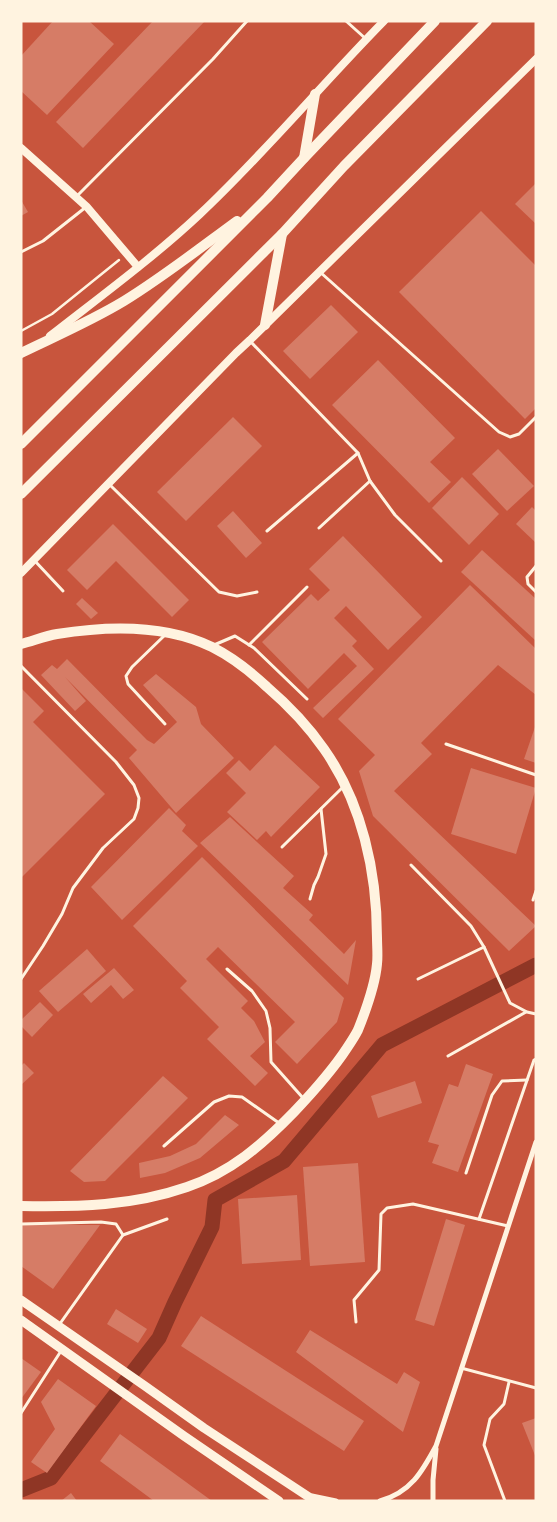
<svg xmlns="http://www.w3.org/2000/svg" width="557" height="1522" font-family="'Fira Sans',sans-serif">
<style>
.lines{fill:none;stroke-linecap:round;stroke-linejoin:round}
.canal{stroke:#8f3625;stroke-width:15}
.building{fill:#d67c66}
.path{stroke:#fff3e0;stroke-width:2.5}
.service{stroke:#fff3e0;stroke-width:3}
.minor{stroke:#fff3e0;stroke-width:5}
.tertiary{stroke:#fff3e0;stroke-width:8}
.secondary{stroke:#fff3e0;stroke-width:9}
.primary{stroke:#fff3e0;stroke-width:10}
</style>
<rect width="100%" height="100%" fill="#c8553d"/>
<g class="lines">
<path class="canal" d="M21 1490 51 1478 159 1338 175 1302 212 1227 215 1200 284 1161 382 1045 536 965"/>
</g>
<g class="building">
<path d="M53 21H89L114 44 47 115 21 91V56Z"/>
<path d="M153 21H205L83 148 56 122Z"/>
<path d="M536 183V224L515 204Z"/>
<path d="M21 200 28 212 21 216Z"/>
<path d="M481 211 536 266V408L525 419 399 292Z"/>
<path d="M331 305 358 332 310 379 283 351Z"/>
<path d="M378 360 455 438 430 462 451 482 429 503 332 405Z"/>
<path d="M233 417 262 446 186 521 157 492Z"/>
<path d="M498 449 534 486 507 511 472 474Z"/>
<path d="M462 477 499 514 469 545 432 508Z"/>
<path d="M532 507 536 511V543L516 524Z"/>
<path d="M233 511 262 543 246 558 217 526Z"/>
<path d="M113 524 189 600 172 617 116 561 87 590 67 570Z"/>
<path d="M343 536 422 617 388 650 346 606 334 618 357 641 352 646 374 669 323 718 313 708 357 666 344 653 308 689 262 642 311 594 318 601 330 590 309 569Z"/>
<path d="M482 550 536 599V641L461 572Z"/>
<path d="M470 585 536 649V695L498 665 421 743 432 754 394 791 536 926 509 951 373 816 359 771 375 755 338 719Z"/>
<path d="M82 598 98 613 91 619 76 604Z"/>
<path d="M67 659 147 740 154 744 177 722 143 685 156 674 196 707 201 724 234 758 176 813 129 758 137 750 65 677 86 701 75 711 41 675 52 665 57 669Z"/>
<path d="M21 688 44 711 33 722 105 794 21 878Z"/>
<path d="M535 727H536V763L524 759Z"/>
<path d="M275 745 320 787 271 837 266 831 257 840 227 812 246 793 226 773 239 760 250 771Z"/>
<path d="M471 768 536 788 516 854 451 834Z"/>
<path d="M169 808 186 825 182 831 198 846 122 920 91 887Z"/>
<path d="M230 817 294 876 283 888 313 915 309 920 344 954 356 940 348 985 200 843Z"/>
<path d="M202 857 344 998 337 1022 297 1064 275 1042 295 1022 218 947 206 959 248 1001 241 1008 254 1021 265 1042 250 1056 268 1073 255 1086 207 1039 219 1027 180 988 187 981 133 926Z"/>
<path d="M87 949 106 971 58 1012 39 991Z"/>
<path d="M114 968 134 990 123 999 111 985 91 1003 83 994Z"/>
<path d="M40 1002 53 1015 32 1037 21 1026V1020Z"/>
<path d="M24 1063 34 1073 21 1085V1066Z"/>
<path d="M466 1064 493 1074 458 1172 432 1163 439 1145 428 1142 449 1084 458 1087Z"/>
<path d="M163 1076 188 1098 105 1181 84 1182 70 1171Z"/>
<path d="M415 1081 422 1103 378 1118 371 1096Z"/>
<path d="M225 1115 239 1125 200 1158 165 1173 140 1178 139 1163 170 1156 196 1144Z"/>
<path d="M358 1163 365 1262 310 1266 303 1167Z"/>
<path d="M297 1195 301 1260 242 1264 238 1199Z"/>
<path d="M446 1219 465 1225 434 1326 415 1320Z"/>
<path d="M21 1225H100L53 1289 21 1266Z"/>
<path d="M116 1309 147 1329 138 1343 107 1324Z"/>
<path d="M201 1316 364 1421 344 1451 181 1346Z"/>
<path d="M310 1330 397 1384 404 1372 420 1382 403 1432 296 1352Z"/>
<path d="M21 1358 41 1372 21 1399Z"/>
<path d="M58 1379 96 1406 47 1473 31 1462 55 1429 41 1402Z"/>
<path d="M536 1418V1458L522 1423Z"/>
<path d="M120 1434 212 1501H154L100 1461Z"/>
<path d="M71 1493 77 1501H61Z"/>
</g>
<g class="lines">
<path class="path" d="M21 331 52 314 119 260"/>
<g class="service">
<path d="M346 21 366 39"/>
<path d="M76 197 213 59 247 21"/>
<path d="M21 252 43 241 86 207"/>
<path d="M320 272 499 432 510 437 519 434 536 417"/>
<path d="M250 341 358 453 370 481 395 515 441 561"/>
<path d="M110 485 219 592 237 596 257 592"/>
<path d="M319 528 370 481"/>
<path d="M267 531 358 453"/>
<path d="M34 560 63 591"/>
<path d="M536 566 527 577 528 584 536 592"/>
<path d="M165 635 132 667 126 676 128 684 165 724"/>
<path d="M214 645 235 636 254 648 307 699"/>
<path d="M249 645 307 587"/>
<path d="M21 666 116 762 134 785 139 798 138 808 134 819 103 848 73 888 62 914 43 946 21 979"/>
<path d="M446 744 536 775"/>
<path d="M282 847 343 787"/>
<path d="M411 865 471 926 484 947 510 1003 527 1012 536 1014"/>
<path d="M310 899 314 885 318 877 326 854 321 809"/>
<path d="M533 900 536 891"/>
<path d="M227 969 252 991 266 1011 270 1028 271 1062 303 1098"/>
<path d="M418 979 484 947"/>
<path d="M448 1056 526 1012"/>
<path d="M164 1146 214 1102 229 1096 242 1097 279 1123"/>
<path d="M466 1173 492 1095 502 1081 527 1080"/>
<path d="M479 1219 534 1060 536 1059"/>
<path d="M21 1224 101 1222 116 1224 123 1235"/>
<path d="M356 1322 354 1300 379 1270 381 1214 387 1208 413 1204 508 1226"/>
<path d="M59 1325 123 1235 167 1219"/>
<path d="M461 1368 536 1388"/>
<path d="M21 1413 61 1351"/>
<path d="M505 1501 484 1445 490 1419 504 1404 509 1382"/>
</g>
<g class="minor">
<path d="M312 1496 336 1501"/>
<path d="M380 1501C411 1492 422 1472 436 1446L536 1142"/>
<path d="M433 1501V1480L436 1449"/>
</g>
<g class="tertiary">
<path d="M21 148 87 207 138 267"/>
<path d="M50 336C101 296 153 258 200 214 265 153 322 84 384 21"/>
<path d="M21 573 236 353 250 340 536 59"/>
</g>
<g class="secondary">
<path d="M21 1300 145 1386 204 1428 315 1501"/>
<path d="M21 1320 184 1436 279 1501"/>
</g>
<g class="primary">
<path d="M304 158 315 94"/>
<path d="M265 325 282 234"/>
<path d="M21 353C56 336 91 321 124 301 163 277 200 248 237 221"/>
<path d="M21 444 267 198 304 158 435 21"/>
<path d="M21 494 282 234 344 166 487 21"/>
<path d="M21 644C33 641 45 636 57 634 106 626 165 624 212 647 232 657 250 671 267 687 288 705 308 726 324 749 362 803 377 872 377 938 377 946 378 956 377 964 375 986 366 1010 358 1030 355 1036 351 1042 347 1048 332 1071 313 1092 294 1112 262 1145 231 1172 187 1187 132 1206 79 1207 21 1206"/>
</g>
</g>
<rect width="557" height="1522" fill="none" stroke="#fff3e0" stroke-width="45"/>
</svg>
